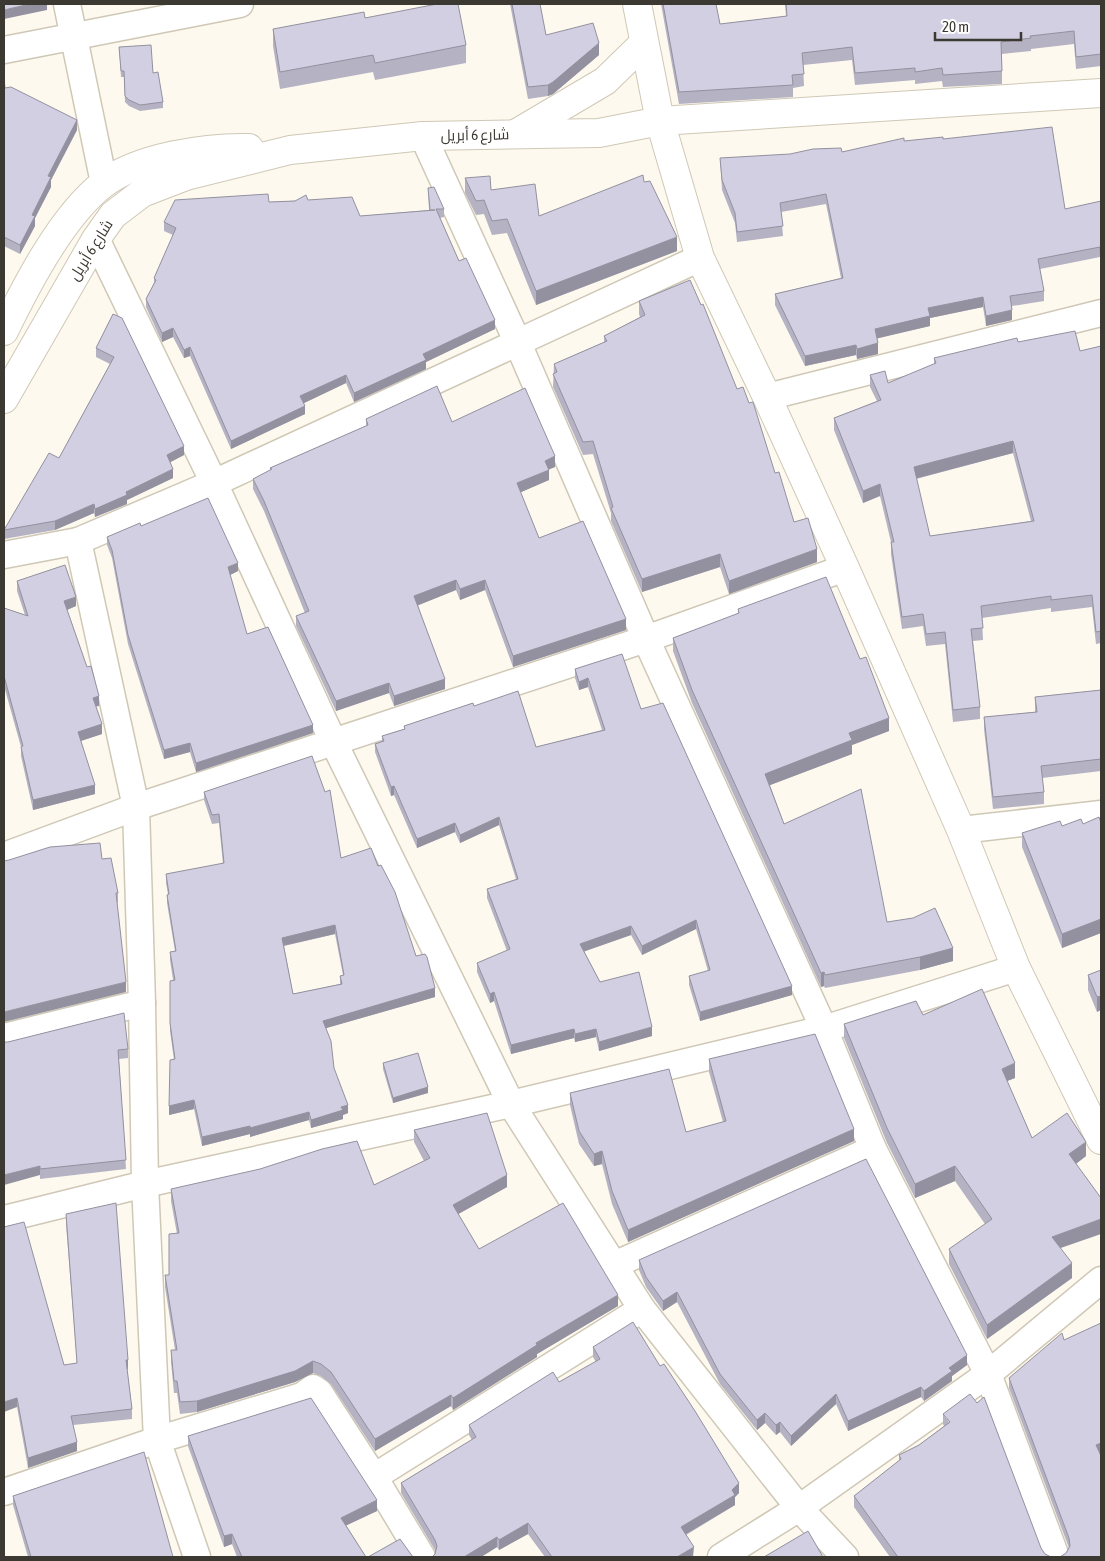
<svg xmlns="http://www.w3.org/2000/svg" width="1105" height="1561" font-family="'Asap Condensed',Cairo,sans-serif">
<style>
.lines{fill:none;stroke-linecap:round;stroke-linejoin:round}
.minor-casing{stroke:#cfc8b6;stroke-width:29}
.tertiary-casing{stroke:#cfc8b6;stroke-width:30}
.minor{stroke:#fff;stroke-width:26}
.tertiary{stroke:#fff;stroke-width:28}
.wall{fill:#b5b2c3;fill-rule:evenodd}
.shaded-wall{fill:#93919f}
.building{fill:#d2cfe3;stroke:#93919f;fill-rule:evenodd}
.labels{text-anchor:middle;stroke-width:4;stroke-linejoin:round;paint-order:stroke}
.street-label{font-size:15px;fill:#3c3932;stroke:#fff}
</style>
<rect width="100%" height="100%" fill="#fef9ee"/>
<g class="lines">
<defs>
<g id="minor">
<path d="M67 4 104 183"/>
<path d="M4 50 240 4"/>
<path d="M423 136 517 341 646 639 824 1029 873 1149 988 1374 1055 1554"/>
<path d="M96 239 214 483 333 741 511 1104 642 1309 799 1508 845 1557"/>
<path d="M767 397 1101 313"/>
<path d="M78 541 136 807 142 1003 145 1184 157 1440 197 1557"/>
<path d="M4 555 78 541 214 483 700 258"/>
<path d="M961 830 1101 814"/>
<path d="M4 856 136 807 646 639 845 568"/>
<path d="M4 1037 142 1003"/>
<path d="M4 1219 145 1184 511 1104 824 1029 1016 968"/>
<path d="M614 1265 873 1149"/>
<path d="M374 1477 642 1309"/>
<path d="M4 1492 157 1440 302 1396 313 1388 319 1392 374 1477 422 1557"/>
<path d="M721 1557 799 1508 988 1374 1101 1280"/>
</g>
<g id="tertiary">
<path d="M637 4 660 121 700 258 767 397 845 568 961 830 1016 968 1101 1140"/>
<path d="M517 133 605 81 644 43"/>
<path d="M4 331C27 284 62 216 103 184 138 157 206 147 249 148"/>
<path d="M4 399 96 239 113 215 142 193 186 176 290 150 423 136 599 133 660 121 1101 93"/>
</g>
</defs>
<use href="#minor" class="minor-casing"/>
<use href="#tertiary" class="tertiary-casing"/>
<use href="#minor" class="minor"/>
<use href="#tertiary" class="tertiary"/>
</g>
<g class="wall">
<path d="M510 4H540L546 35 599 55 553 94 548 96 528 99Z"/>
<path d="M661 4H716L720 24 786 16 785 4H1101V66L1076 69 1074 44 1031 49V51L1002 54V84L943 87 942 81 915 84V80L855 85 852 60 803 65 804 86 793 88V97L679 104Z"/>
<path d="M365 18 466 45V63L375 80 373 72 280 89 273 46V29Z"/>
<path d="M119 47 153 73 163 102V108L140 111 129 106 125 102 124 77H121Z"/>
<path d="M5 88 77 130 51 180V187L35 218V226L20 254 4 246Z"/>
<path d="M943 139 1065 209 1101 201V274L1100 257 1040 269 1044 291V301L1012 306V320L986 326 983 307 930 318V326L877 338 878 354 857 359 856 355 805 366 775 305V294L841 278 826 204 781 212 783 236 737 242 735 223 722 190 720 158 842 152 904 141Z"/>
<path d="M465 178 491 190 539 216 644 182 677 251 536 305 507 233 492 235 484 214 476 215 465 193Z"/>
<path d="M428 188 444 209V217L440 218 459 261 495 329 426 362V369L354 402 346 383 304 403 305 414 231 449 190 356 184 358 173 337 162 342 146 307V299L154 283V278L173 235 164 231V222L269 202 308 200 360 216 429 210Z"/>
<path d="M639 301 737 389 749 403 775 473 794 522 817 562 729 594 720 567 642 592 611 521V513L593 454 583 455 553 387 554 364 604 342V336L640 317 639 314Z"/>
<path d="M113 314 184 455 170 462 173 478 127 500V504L95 517 94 513 55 530 4 539V529L59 458 110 364 96 357V348Z"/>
<path d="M1018 342 1080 351 1101 346V643L1096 644 1092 607 1051 612V608L982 618 983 640 973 641 980 707V719L953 722 945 644 926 646 923 626 902 629 891 554V542L880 496 863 503 834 430V418L877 401 870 387V375L888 383 934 364V358ZM1013 453 1031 521 930 536 916 479Z"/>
<path d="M366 419 452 422 555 467 549 469V480L520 492 539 538 626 630 513 667 485 590 460 600 456 590 418 605 445 689 394 706 389 693 336 711 296 626V616L305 613 264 511 253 489V479L270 470V468L366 426Z"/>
<path d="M141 526 238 571 230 575 247 634 313 733 196 772 190 752 164 759 128 644 112 558 107 545V537Z"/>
<path d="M17 581 76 606 67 610 99 706H96L102 734 80 741 95 794 33 810 21 756V747L4 686V608L25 615 17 591Z"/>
<path d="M738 609 889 731 852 745V754L770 785 784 824 887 922 953 961 920 970 825 988 824 986 821 987 692 703 673 651V638L738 614Z"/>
<path d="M575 669 641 709 792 995 700 1021 689 985V976L708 971 696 929 642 955 631 935 584 951 600 982 652 1036 599 1051 596 1037 575 1042 574 1038 511 1054 494 1001 490 1003 477 972V963L507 951 487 898V889L516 879 499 825 460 843 455 832 417 848 394 795 391 796 375 752V744L382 741V736L404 729V726L474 706 536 747 602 730 588 687 579 690 575 678Z"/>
<path d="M1101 690V771L1042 778 1044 792V804L993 809 984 729V717L1035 712V697Z"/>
<path d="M204 792 341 858 378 866 416 956 435 997 326 1028 334 1068 348 1113 343 1115V1119L311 1128 309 1120 250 1137V1134L202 1146 194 1109 169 1115 174 1060 170 1031V981L173 980 170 960V952L175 951 167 903V895L168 894 166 883V874L223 864 219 823 212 824 204 800ZM335 934 343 975 340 976V984L293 994 284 946Z"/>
<path d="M1101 823V933L1062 948 1022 847V833L1062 826 1083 824Z"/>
<path d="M102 859 118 893V902L117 903 126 992Z"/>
<path d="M1101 970 1097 1012 1088 990V975Z"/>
<path d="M923 1015 1015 1078 1007 1081 1032 1138 1086 1156 1076 1164 1060 1248 1072 1278 987 1339 949 1264V1249L985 1224 955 1181 915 1198 887 1143 844 1038V1024Z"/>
<path d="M4 1042 128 1049V1058L119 1059 126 1169 40 1179V1175Z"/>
<path d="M709 1059 854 1141 628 1242 612 1204 602 1164 594 1166 579 1144 570 1105V1093L686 1132 723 1122 709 1072Z"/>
<path d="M383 1063 428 1093 393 1103 383 1069Z"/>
<path d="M414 1130 507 1187 458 1214 479 1249 618 1306 537 1354V1357L453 1410 451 1406 375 1451 331 1384 321 1376 313 1373 295 1382 197 1412 180 1414 177 1393H174L171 1362V1350H175L165 1287V1275H169L177 1234 171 1201V1189L374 1185 424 1161 414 1142Z"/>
<path d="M66 1214 128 1369H127L132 1409V1419L73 1425 77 1451 28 1468 17 1407 4 1227 64 1365 77 1363 66 1224Z"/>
<path d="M639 1260 967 1365 952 1376V1381L924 1401 921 1397 848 1431 836 1404 791 1446 780 1432 776 1435 765 1423 757 1430 720 1384 677 1302 663 1311 646 1287 639 1270Z"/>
<path d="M1064 1340 1100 1454 1101 1557 1066 1553 1069 1548 1009 1388V1378Z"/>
<path d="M593 1347 660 1366 739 1493 735 1497V1505L686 1535 693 1557H545L528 1534 499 1550 497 1547 481 1557H432L435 1554V1550L401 1493V1483L472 1440 469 1435V1425L559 1382 596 1362 593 1357Z"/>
<path d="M943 1414 1045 1554 1051 1557H890L854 1507V1496L899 1461V1455L919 1445 944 1426 943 1424Z"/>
<path d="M188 1436 377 1511 346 1525 366 1557H237L232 1544 224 1547 188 1446Z"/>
<path d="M13 1496 173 1557H28L13 1505Z"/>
</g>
<g class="shaded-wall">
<path d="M30 4H47V10L4 19V10Z"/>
<path d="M599 43V55L553 94 548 96V85Z"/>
<path d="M77 120V130L51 180V187L35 218V226L20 254V245L48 176Z"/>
<path d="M677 237V251L536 305V291Z"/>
<path d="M983 297V307L930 318V326L875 339V329L928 308Z"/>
<path d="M1012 310V320L986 326V316Z"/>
<path d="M495 320V329L426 362V369L354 402V393L423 354Z"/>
<path d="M173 328V337L162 342V333Z"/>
<path d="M878 343V354L857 359V349Z"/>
<path d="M856 345V355L805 366V356Z"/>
<path d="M190 347V356L184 358V350Z"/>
<path d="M346 375V383L300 405V396Z"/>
<path d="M305 406V414L231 449V441Z"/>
<path d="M1013 441V453L914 479V467Z"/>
<path d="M184 446V455L167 464V455Z"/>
<path d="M555 456V467L545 471V461Z"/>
<path d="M173 469V478L127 500V504L95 517V509L126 492Z"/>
<path d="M549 470V480L517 494V483Z"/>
<path d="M880 484V496L863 503V491Z"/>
<path d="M94 504V513L55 530V521Z"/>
<path d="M817 549V562L729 594V581Z"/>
<path d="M720 554V567L642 592V579Z"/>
<path d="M238 563V571L228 576V567Z"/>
<path d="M456 580V590L414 607V596Z"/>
<path d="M485 580V590L460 600V589Z"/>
<path d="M76 597V606L64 611V601Z"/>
<path d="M626 619V630L513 667V656Z"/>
<path d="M588 678V687L579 690V682Z"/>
<path d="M445 679V689L394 706V696Z"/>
<path d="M389 683V693L336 711V701Z"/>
<path d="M99 696V706L93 707V698Z"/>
<path d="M889 718V731L852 745V754L765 787V774L849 733Z"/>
<path d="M102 724V734L78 742V732Z"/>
<path d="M313 725V733L196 772V763Z"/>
<path d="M190 743V752L164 759V750Z"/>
<path d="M95 785V794L33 810V800Z"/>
<path d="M394 786V795L391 796V787Z"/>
<path d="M499 817V825L460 843V835Z"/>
<path d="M455 823V832L417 848V839Z"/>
<path d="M1101 919V933L1062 948V934Z"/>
<path d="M696 920V929L642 955V946Z"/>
<path d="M335 925V934L282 946V938Z"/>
<path d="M631 926V935L580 953V944Z"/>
<path d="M953 948V961L920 970V957Z"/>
<path d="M824 972V986L821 987V973Z"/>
<path d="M126 982V992L4 1022V1012Z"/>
<path d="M792 986V995L700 1021V1012Z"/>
<path d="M435 988V997L323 1029V1021Z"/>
<path d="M494 992V1001L490 1003V994Z"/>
<path d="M1101 996V1010L1097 1012V997Z"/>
<path d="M652 1027V1036L599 1051V1042Z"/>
<path d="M574 1029V1038L511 1054V1045Z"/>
<path d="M596 1029V1037L575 1042V1034Z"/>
<path d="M1015 1063V1078L1002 1083V1069Z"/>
<path d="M428 1087V1093L393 1103V1098Z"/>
<path d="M194 1100V1109L169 1115V1106Z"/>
<path d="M348 1105V1113L343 1115V1119L311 1128V1120Z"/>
<path d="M309 1112V1120L250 1137V1128Z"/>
<path d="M250 1126V1134L202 1146V1137Z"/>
<path d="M854 1129V1141L628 1242V1230Z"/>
<path d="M1086 1142V1156L1069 1169V1154Z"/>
<path d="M602 1151V1164L594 1166V1154Z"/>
<path d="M40 1166V1175L4 1185V1175Z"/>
<path d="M955 1166V1181L915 1198V1184Z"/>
<path d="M507 1175V1187L453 1217V1205Z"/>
<path d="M1101 1219V1234L1052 1251V1237Z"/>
<path d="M1072 1263V1278L987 1339V1325Z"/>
<path d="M677 1292V1302L663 1311V1301Z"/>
<path d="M618 1295V1306L537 1354V1357L453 1410V1398L536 1343Z"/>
<path d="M967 1355V1365L952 1376V1381L924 1401V1391L949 1368Z"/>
<path d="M126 1360H128V1369L126 1370Z"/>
<path d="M313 1361V1373L295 1382 197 1412V1401Z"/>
<path d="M921 1387V1397L848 1431V1421Z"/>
<path d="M836 1394V1404L791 1446V1436Z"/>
<path d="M451 1395V1406L375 1451V1439Z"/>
<path d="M17 1398V1407L4 1412V1402Z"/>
<path d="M765 1413V1423L757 1430V1420Z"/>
<path d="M780 1422V1432L776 1435V1425Z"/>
<path d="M77 1442V1451L28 1468V1458Z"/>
<path d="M1101 1443V1454L1096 1456V1445Z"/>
<path d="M739 1483V1493L735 1497V1505L681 1537V1527L732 1490Z"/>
<path d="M377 1500V1511L341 1528V1518Z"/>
<path d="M528 1523V1534L499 1550V1540Z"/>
<path d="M232 1534V1544L224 1547V1536Z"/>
<path d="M497 1537V1547L481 1557H464Z"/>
<path d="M694 1547 693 1557H677Z"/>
</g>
<g class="building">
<path d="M4 4H30L4 10Z"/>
<path d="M437 4H458L466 45 375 63 373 55 280 72 273 29 364 12 365 18Z"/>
<path d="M512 4H540L546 35 593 23 599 43 553 82 548 85 528 87Z"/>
<path d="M663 4H716L720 24 787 16 786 4H1101V54L1076 57 1074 31 1030 36 1031 38 1001 42 1002 71 943 75 942 68 915 72V68L855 73 852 47 802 53 804 74 792 75 793 85 679 92Z"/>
<path d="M151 45 153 73 158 72 163 102 140 105 129 100 125 96 124 71H121L119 47Z"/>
<path d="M4 78 5 88 11 87 77 120 48 176 51 177 32 215 35 216 20 245 4 237Z"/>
<path d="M1052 127 1065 209 1101 201V263L1100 247 1038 259 1044 291 1010 296 1012 310 986 316 983 297 928 308 930 316 875 329 878 343 857 349 856 345 805 356 775 294 843 278 826 194 780 203 783 226 737 232 735 213 722 180 720 158 790 154 813 149 841 148 842 152 904 138V141L943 137V139Z"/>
<path d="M643 175 644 182 650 181 677 237 536 291 507 219 492 221 484 200 476 201 465 178 490 176 491 190 535 184 539 216Z"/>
<path d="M434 187 444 209H436L459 261 466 258 495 320 423 354 426 360 354 393 346 375 300 396 305 406 231 441 190 347 184 350 173 328 162 333 146 299 156 280 154 278 176 228 164 222 175 200 268 194 269 202 295 201 306 195 308 200 352 197 360 216 435 210H430L428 188Z"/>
<path d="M690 280 701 305 703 304 737 389 743 387 749 403 753 402 775 473 779 472 794 522 808 518 817 549 729 581 720 554 642 579 611 508 613 507 593 441 583 442 553 374 557 372 554 364 607 341 604 336 645 315 639 301Z"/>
<path d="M113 314 122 318 184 446 167 455 173 469 126 492 127 495 95 509 94 504 55 521 4 530 49 453 59 458 114 357 96 348Z"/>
<path d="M1075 331 1080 351 1101 346V631L1096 632 1092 595 1051 600V596L981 606 983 628 971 629 980 707 953 710 945 632 926 634 923 614 902 617 891 542H894L880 484 863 491 834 418 881 400 870 375 885 371 888 383 936 363 934 358 1017 338 1018 342ZM1013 441 1034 521 930 536 914 467Z"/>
<path d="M437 386 452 422 525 388 555 456 545 461 549 470 517 483 539 538 583 521 626 619 513 656 485 580 460 589 456 580 414 596 445 679 394 696 389 683 336 701 296 616 309 611 264 501 253 479 272 469 270 468 368 425 366 419Z"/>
<path d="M208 498 238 563 228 567 247 634 268 627 313 725 196 763 190 743 164 750 128 635 112 550 107 537 140 523 141 526Z"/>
<path d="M65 565 76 597 64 601 87 667 91 666 99 696 93 698 102 724 78 732 95 785 33 800 21 747 23 746 4 676V608L28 616 17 581Z"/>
<path d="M826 577 860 659 866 657 889 718 849 733 852 740 765 774 784 824 861 789 887 922 913 918 935 908 953 948 920 957 825 975 824 972 821 973 692 690 673 638 739 613 738 609Z"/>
<path d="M622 654 641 709 663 703 792 986 700 1012 689 976 710 970 696 920 642 946 631 926 580 944 600 982 639 972 652 1027 599 1042 596 1029 575 1034 574 1029 511 1045 494 992 490 994 477 963 510 949 487 889 518 879 499 817 460 835 455 823 417 839 394 786 391 787 375 744 384 741 382 736 405 729 404 726 473 703 474 706 518 691 536 747 605 730 588 678 579 682 575 669Z"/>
<path d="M1101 690V759L1041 766 1044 792 993 797 984 717 1037 712 1035 697Z"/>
<path d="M312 756 325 792 330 790 341 858 371 848 378 866 381 865 395 892 416 956 425 954 427 957 435 988 323 1021 331 1041 334 1068 348 1105 341 1107 343 1110 311 1120 309 1112 250 1128V1126L202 1137 194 1100 169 1106 170 1060 175 1059 170 1023V981L175 980 170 952 176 951 167 895 169 894 166 874 224 863 219 814 212 815 204 792ZM335 925 344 975 340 976 342 984 293 994 282 938Z"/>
<path d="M1099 817 1101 823V919L1062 934 1022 833 1060 821 1062 826 1081 819 1083 824Z"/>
<path d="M100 843 102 859 111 858 118 893H116L126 982 4 1012V861L9 860 50 847Z"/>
<path d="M1101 970V996L1097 997 1088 975Z"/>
<path d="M982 989 1015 1063 1002 1069 1032 1138 1067 1113 1086 1142 1069 1154 1101 1198V1219L1052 1237 1072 1263 987 1325 949 1249 992 1219 955 1166 915 1184 887 1128 844 1024 916 1001 923 1015Z"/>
<path d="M124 1013 128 1049 118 1050 126 1160 40 1169V1166L4 1175V1042H8Z"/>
<path d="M815 1034 854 1129 628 1230 612 1191 602 1151 594 1154 579 1131 570 1093 669 1069 686 1132 726 1121 709 1059Z"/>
<path d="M418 1053 428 1087 393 1098 383 1063Z"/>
<path d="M487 1113 507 1175 453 1205 479 1249 563 1203 618 1295 536 1343 537 1345 453 1398 451 1395 375 1439 331 1372 321 1364 313 1361 295 1371 197 1401 180 1402 177 1381H174L171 1350H177L165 1275H169V1234L179 1233 171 1189 260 1169 322 1149 357 1141 374 1185 430 1158 414 1130Z"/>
<path d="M866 1159 967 1355 949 1368 952 1371 924 1391 921 1387 848 1421 836 1394 791 1436 780 1422 776 1425 765 1413 757 1420 720 1374 677 1292 663 1301 646 1277 639 1260Z"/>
<path d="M116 1203 128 1360H126L132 1409 71 1416 77 1442 28 1458 17 1398 4 1402V1227L24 1222 64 1365 77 1363 66 1214Z"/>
<path d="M633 1322 660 1366 664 1364 695 1411 739 1483 732 1490 735 1495 681 1527 694 1547 677 1557H552L528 1523 499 1540 497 1537 464 1557H432L435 1554 437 1546 435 1540 401 1483 476 1437 469 1425 553 1372 559 1382 600 1359 593 1347Z"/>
<path d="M1101 1323V1443L1096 1445 1101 1456V1557H1060L1066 1553 1070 1546 1069 1538 1009 1378 1062 1333 1064 1340Z"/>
<path d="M970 1394 977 1403 984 1397 1041 1548 1045 1554 1051 1557H898L854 1496 901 1459 899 1455 919 1445 950 1422 943 1414Z"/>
<path d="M311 1398 377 1500 341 1518 366 1557H242L232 1534 224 1536 188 1436Z"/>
<path d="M144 1452 173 1557H31L13 1496Z"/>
<path d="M808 1531 823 1557H764Z"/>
<path d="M400 1539 413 1557H368Z"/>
</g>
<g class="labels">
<g class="street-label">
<text transform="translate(475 135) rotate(-1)" y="5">شارع 6 أبريل</text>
<text transform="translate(91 250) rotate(-58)" y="5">شارع 6 أبريل</text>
</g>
</g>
<rect width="1105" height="1561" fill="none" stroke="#3c3932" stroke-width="10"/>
<path d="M935 32v8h86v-8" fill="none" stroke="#3c3932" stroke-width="2.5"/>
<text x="942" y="32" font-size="15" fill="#3c3932" stroke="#ffffff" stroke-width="4" paint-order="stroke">20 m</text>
</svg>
